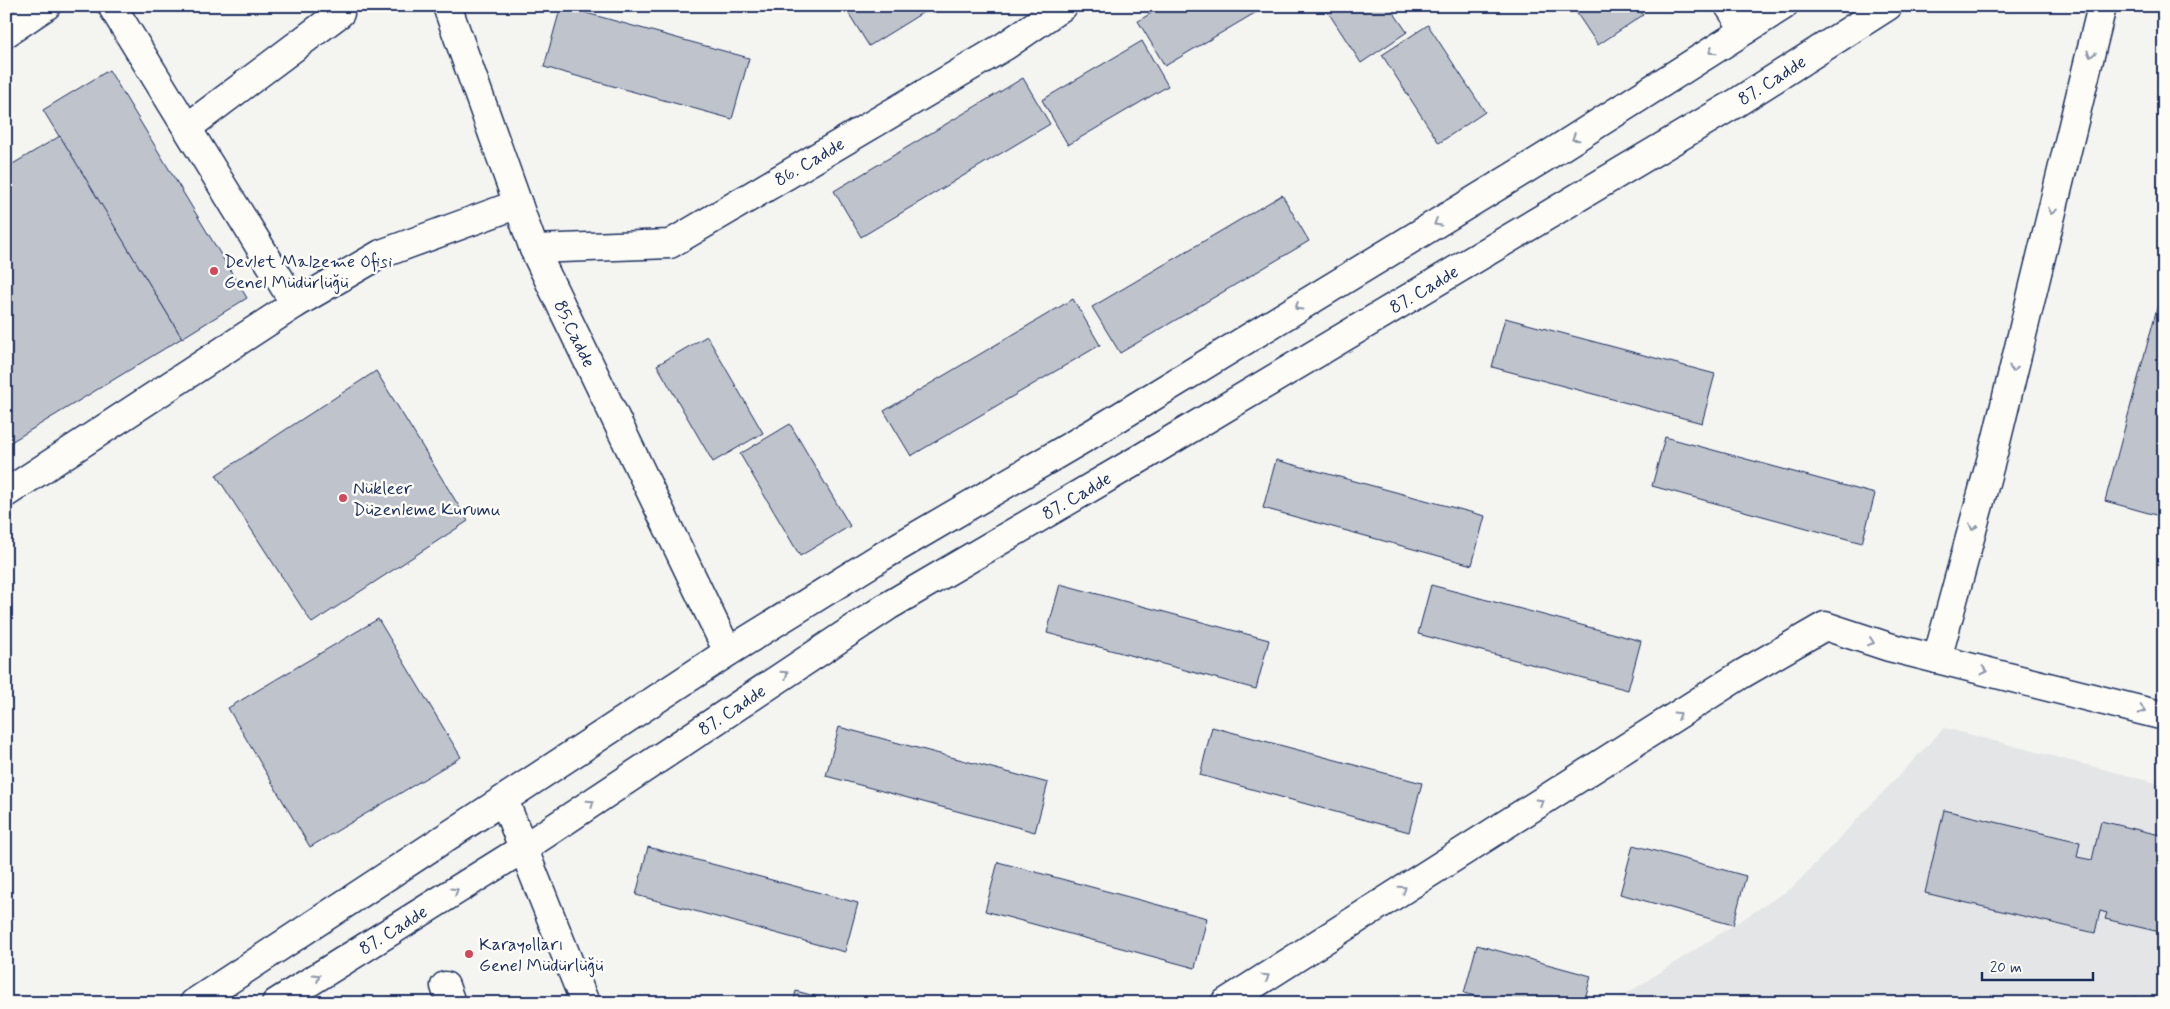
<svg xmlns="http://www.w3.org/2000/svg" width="2170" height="1009" font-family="Mynerve,sans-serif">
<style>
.built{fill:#e4e5e6}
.building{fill:#bfc3cc;stroke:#1b2f5e}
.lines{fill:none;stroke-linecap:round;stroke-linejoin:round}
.minor-casing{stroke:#1b2f5e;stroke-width:31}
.minor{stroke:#fdfcf7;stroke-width:28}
.oneway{stroke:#8c96aa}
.poi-dot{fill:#d1495b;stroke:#fdfcf7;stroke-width:2}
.labels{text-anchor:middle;stroke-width:5;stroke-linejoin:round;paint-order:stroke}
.street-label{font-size:18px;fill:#1b2f5e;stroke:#fdfcf7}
.poi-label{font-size:18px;fill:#1b2f5e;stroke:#fdfcf7;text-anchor:start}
</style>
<rect width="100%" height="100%" fill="#f4f4f1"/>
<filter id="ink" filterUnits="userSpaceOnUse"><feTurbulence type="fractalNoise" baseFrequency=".02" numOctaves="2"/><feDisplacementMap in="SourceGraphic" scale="10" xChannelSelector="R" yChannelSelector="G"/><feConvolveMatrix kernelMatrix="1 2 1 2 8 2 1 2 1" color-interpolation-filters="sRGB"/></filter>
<g filter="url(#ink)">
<path class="built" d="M1944 728 2164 785V1003H1612L1793 887Z"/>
<g class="building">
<path d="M561 6 749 58 732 119 544 67Z"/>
<path d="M844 6H924L927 10 869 46Z"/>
<path d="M1163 6H1264L1265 7 1165 66 1138 21Z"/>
<path d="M1324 6H1389L1407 32 1361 63Z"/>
<path d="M1572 6H1637L1643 15 1598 45Z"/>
<path d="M1428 25 1485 112 1439 143 1382 55Z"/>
<path d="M1142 41 1168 86 1068 145 1042 100Z"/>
<path d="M109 70 247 298 182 338 43 110Z"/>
<path d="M1023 78 1050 124 861 237 834 191Z"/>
<path d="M60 136 182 338 6 445V168Z"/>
<path d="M1282 195 1309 241 1120 353 1092 307Z"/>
<path d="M2164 282V516L2163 517 2105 501Z"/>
<path d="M1073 299 1100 345 911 456 884 411Z"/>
<path d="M1505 318 1715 374 1702 423 1492 367Z"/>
<path d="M707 336 763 433 713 462 657 365Z"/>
<path d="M376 371 468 521 312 623 216 475Z"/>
<path d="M790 424 850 526 800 556 740 454Z"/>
<path d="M1665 437 1875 494 1862 543 1652 486Z"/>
<path d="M1276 460 1485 516 1472 565 1263 508Z"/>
<path d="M1060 584 1269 640 1256 689 1047 633Z"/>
<path d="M1431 585 1641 641 1628 690 1418 634Z"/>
<path d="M378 619 461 757 310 847 228 708Z"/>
<path d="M839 727 1048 783 1035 832 826 776Z"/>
<path d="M1212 727 1422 783 1409 832 1200 775Z"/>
<path d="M1944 810 2080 842 2077 857 2092 860 2101 821 2164 836V933L2105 919 2107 913 2100 911 2095 933 1925 893Z"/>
<path d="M1633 845 1746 876 1733 925 1620 894Z"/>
<path d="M648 847 858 903 845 952 636 895Z"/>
<path d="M998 862 1207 918 1195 968 985 911Z"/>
<path d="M1477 945 1591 976 1584 1003H1499L1464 993Z"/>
<path d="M796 991 840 1003H793Z"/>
<path d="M2137 997V1003H2062Z"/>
</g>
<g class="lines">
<defs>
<g id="minor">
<path d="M112 6 295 304"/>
<path id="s1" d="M447 6 534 249 728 652"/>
<path d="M1729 6 1745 30"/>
<path d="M6 33 46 6"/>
<path d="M188 127 340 13"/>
<path id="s2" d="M534 249 670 244 1005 46 1063 6"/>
<path d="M6 493 295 304 381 254 518 204"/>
<path d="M1937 659 1995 446 2102 6"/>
<path d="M504 800 585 1003"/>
<path d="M445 986 451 1003"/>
<path d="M194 1003 728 652 881 557 1093 433 1542 159 1783 6"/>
<path id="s3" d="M276 1003 524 848 888 606 1141 458 1736 103 1888 6"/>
<path d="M1225 1003 1742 674 1825 626 1889 647 2164 716"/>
</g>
</defs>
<use href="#minor" class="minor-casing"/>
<use href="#minor" class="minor"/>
</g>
<defs><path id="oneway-chevron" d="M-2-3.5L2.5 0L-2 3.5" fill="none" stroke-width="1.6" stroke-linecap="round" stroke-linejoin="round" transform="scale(1.25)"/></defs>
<g class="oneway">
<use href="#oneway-chevron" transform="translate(1712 51) rotate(147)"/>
<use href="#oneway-chevron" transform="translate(2091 54) rotate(104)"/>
<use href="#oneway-chevron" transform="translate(1575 138) rotate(147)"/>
<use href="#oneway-chevron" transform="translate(2052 211) rotate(104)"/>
<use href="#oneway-chevron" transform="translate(1437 223) rotate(149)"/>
<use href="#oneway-chevron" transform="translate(1298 307) rotate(148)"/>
<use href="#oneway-chevron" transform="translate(2013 369) rotate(104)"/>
<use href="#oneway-chevron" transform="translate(1973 527) rotate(105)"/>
<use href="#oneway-chevron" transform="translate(1871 642) rotate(19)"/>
<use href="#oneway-chevron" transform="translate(1984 671) rotate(14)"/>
<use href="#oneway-chevron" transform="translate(785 674) rotate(-34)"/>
<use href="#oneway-chevron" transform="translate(2142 710) rotate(14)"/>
<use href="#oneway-chevron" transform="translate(1678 715) rotate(-32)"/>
<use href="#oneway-chevron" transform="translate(1540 802) rotate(-32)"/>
<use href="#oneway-chevron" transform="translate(591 803) rotate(-34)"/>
<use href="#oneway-chevron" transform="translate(1403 889) rotate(-33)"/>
<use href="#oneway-chevron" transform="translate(455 891) rotate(-32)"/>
<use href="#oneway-chevron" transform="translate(317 977) rotate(-32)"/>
<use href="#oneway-chevron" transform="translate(1266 977) rotate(-33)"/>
</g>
</g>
<g class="poi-dot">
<circle cx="214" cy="271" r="5"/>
<circle cx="343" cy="498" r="5"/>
<circle cx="469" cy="954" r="5"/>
</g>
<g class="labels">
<g class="street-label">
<text dy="6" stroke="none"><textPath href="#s3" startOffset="1758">87. Cadde</textPath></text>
<text dy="6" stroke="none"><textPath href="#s2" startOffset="298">86. Cadde</textPath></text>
<text dy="6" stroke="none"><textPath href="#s3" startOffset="1352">87. Cadde</textPath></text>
<text dy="6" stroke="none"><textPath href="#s1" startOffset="352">85.Cadde</textPath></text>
<text dy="6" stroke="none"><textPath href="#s3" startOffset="948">87. Cadde</textPath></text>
<text dy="6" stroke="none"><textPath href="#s3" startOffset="542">87. Cadde</textPath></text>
<text dy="6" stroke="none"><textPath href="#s3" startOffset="138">87. Cadde</textPath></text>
</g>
<g class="poi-label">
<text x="224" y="267">Devlet Malzeme Ofisi<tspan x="224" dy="21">Genel Müdürlüğü</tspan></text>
<text x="353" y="494">Nükleer<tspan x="353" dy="21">Düzenleme Kurumu</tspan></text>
<text x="479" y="950">Karayolları<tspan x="479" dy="21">Genel Müdürlüğü</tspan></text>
</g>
</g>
<rect width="2170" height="1009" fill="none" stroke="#fdfcf7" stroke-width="25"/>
<rect x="12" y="12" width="2145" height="984" fill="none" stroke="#1b2f5e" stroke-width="2" filter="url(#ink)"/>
<path d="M1982 972v8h111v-8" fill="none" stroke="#1b2f5e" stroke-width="2.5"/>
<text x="1990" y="972" font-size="15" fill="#1b2f5e" stroke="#fdfcf7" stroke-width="4" paint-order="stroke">20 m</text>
</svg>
